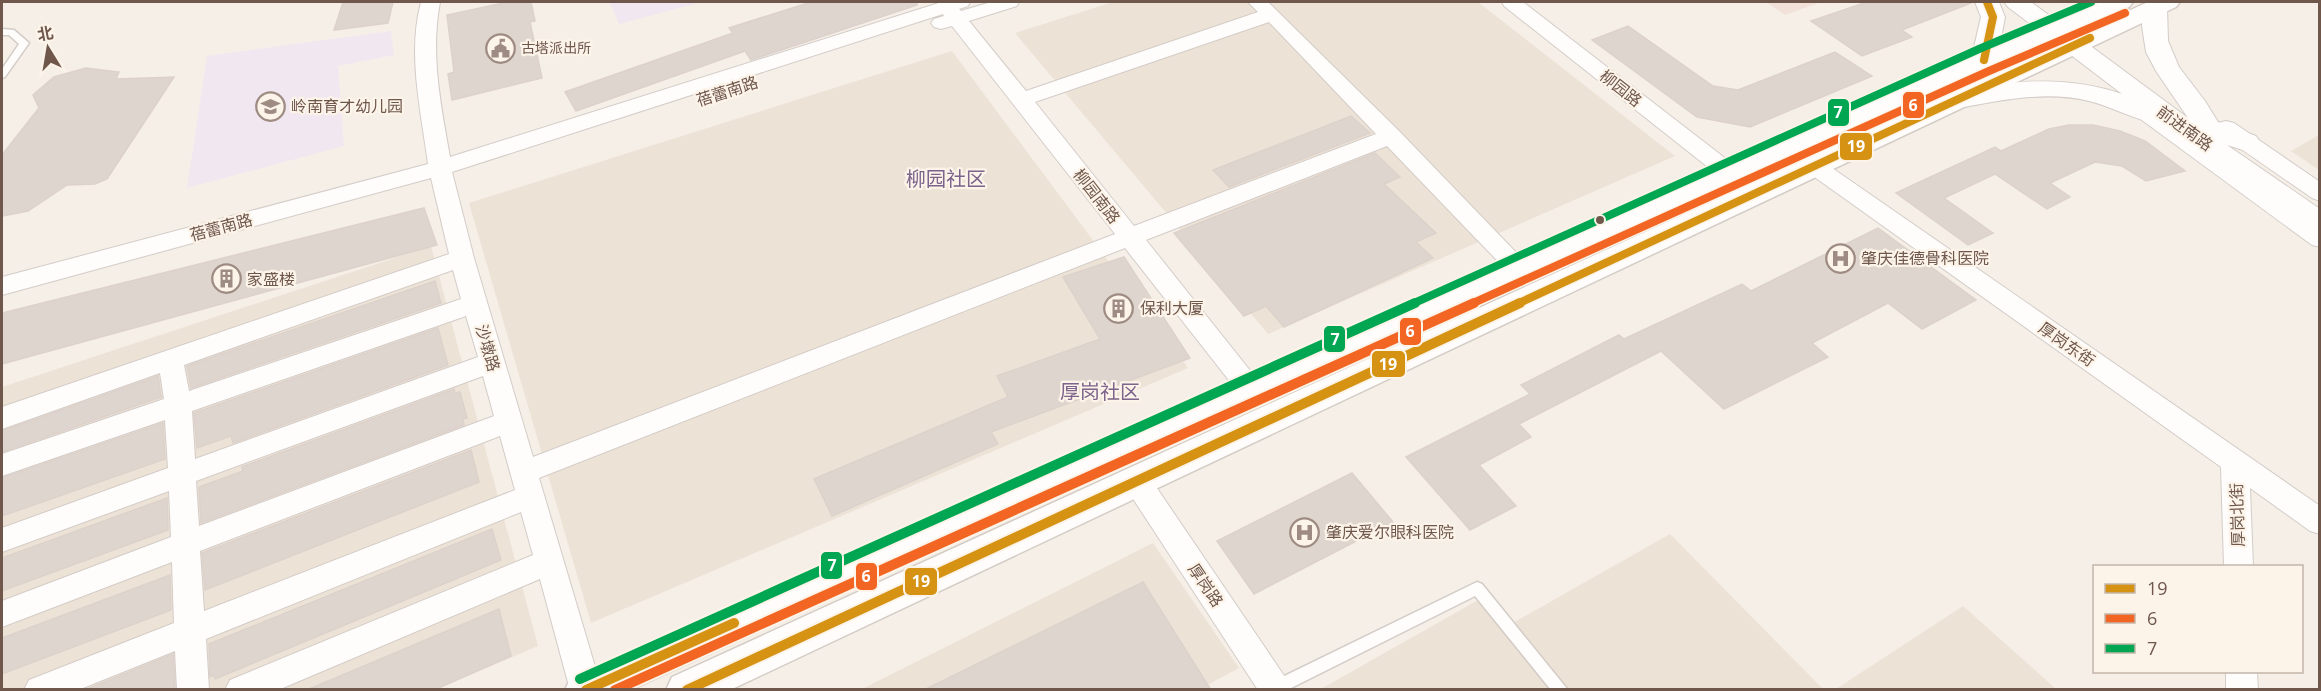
<svg xmlns="http://www.w3.org/2000/svg" width="2321" height="691" font-family="'Open Sans','Noto Sans SC',sans-serif">
<style>
.residential{fill:#ede2d6}
.commercial{fill:#f2e1d9}
.education{fill:#f1e7f0}
.building{fill:#ded5ce;stroke:#ddd2cb;stroke-width:1.5}
.lines{fill:none;stroke-linecap:round;stroke-linejoin:round}
.service-casing{stroke:#d3ccc7;stroke-width:3}
.minor-casing{stroke:#d3ccc7;stroke-width:2}
.tertiary-casing{stroke:#d3ccc7;stroke-width:2}
.secondary-casing{stroke:#d4ccc5;stroke-width:3}
.service{fill:#fefdfc;fill-rule:evenodd}
.minor{fill:#fefdfc;fill-rule:evenodd}
.tertiary{fill:#fefdfc;fill-rule:evenodd}
.secondary{fill:#fefdfc;fill-rule:evenodd}
.bus-1-far1-casing{stroke:#fdf4e9;stroke-width:11}
.bus-1-casing{stroke:#fdf4e9;stroke-width:14}
.bus-2-far1-casing{stroke:#fdf4e9;stroke-width:11}
.bus-2-casing{stroke:#fdf4e9;stroke-width:14}
.bus-3-far1-casing{stroke:#fdf4e9;stroke-width:11}
.bus-3-casing{stroke:#fdf4e9;stroke-width:14}
.bus-1-far1{stroke:#d59213;stroke-width:8}
.bus-1{stroke:#d59213;stroke-width:10}
.bus-2-far1{stroke:#f26522;stroke-width:8}
.bus-2{stroke:#f26522;stroke-width:10}
.bus-3-far1{stroke:#00a651;stroke-width:8}
.bus-3{stroke:#00a651;stroke-width:10}
.bus-dot{fill:#6f574c;stroke:#fdf4e9;stroke-width:2}
.labels{text-anchor:middle;stroke-width:4.5;stroke-linejoin:round;paint-order:stroke}
.far-poi-label{font-size:14px;fill:#6f574c;stroke:#fdf4e9;text-anchor:start}
.street-label{font-size:16px;fill:#6f574c;stroke:#fdf4e9}
.poi-label{font-size:16px;fill:#6f574c;stroke:#fdf4e9;text-anchor:start}
.quarter-label{font-size:20px;fill:#7c648c;stroke:#fdf4e9}
.line-badge{stroke:#fdf4e9;stroke-width:2}
.badge-label{font-size:16px;text-anchor:middle;font-weight:bold;fill:#fff}
</style>
<rect width="100%" height="100%" fill="#f5efe8"/>
<g class="residential">
<path d="M1113 2H1478L1675 156 1268 334 1015 33Z"/>
<path d="M952 51 1188 368 591 623 469 203Z"/>
<path d="M2319 135V170L2291 151Z"/>
<path d="M431 246 538 646 437 689H2V387Z"/>
<path d="M1670 534 1823 689H1566L1511 624Z"/>
<path d="M1153 543 1239 668 1200 689 860 690Z"/>
<path d="M1480 599 1555 690H1319Z"/>
<path d="M1963 606 2056 689H1836Z"/>
</g>
<path class="commercial" d="M1766 2H1821L1785 15Z"/>
<g class="education">
<path d="M610 2H702L619 24Z"/>
<path d="M391 31 394 55 338 66 344 146 187 188 207 56Z"/>
</g>
<g class="building">
<path d="M343 2H393L388 23 334 30Z"/>
<path d="M508 2H531L535 21 530 22 542 78 452 100 448 74 454 72 447 15Z"/>
<path d="M811 2H917V5L751 60 745 51 576 111 565 92 733 33 729 28Z"/>
<path d="M1867 2H1971V3L1902 30 1912 37 1862 56 1811 21Z"/>
<path d="M1628 26 1713 86 1738 90 1835 52 1872 76 1750 127 1697 117 1592 40Z"/>
<path d="M86 68 119 72 116 79 174 77 107 179 95 184 67 185 28 211 2 216V155L39 108 33 95 54 77Z"/>
<path d="M1351 116 1370 133 1229 187 1213 170Z"/>
<path d="M2069 125H2093L2120 131 2145 141 2185 171 2146 181 2122 166 2095 162 2050 183 2070 197 2047 209 1995 174 1944 198 1993 233 1968 245 1896 193 1995 147 2001 151 2049 129Z"/>
<path d="M1375 153 1400 177 1384 184 1436 233 1416 242 1433 258 1284 327 1266 306 1244 316 1174 233Z"/>
<path d="M424 208 437 245 2 364V313Z"/>
<path d="M1878 228 1976 300 1922 329 1888 303 1812 343 1828 357 1724 409 1661 351 1519 424 1531 437 1479 465 1516 506 1470 530 1406 457 1530 394 1521 385 1619 335 1624 339 1742 284 1751 291Z"/>
<path d="M1124 257 1190 358 991 432 998 444 832 516 814 479 1008 397 997 376 1100 339 1063 277Z"/>
<path d="M435 281 441 303 191 388 187 366Z"/>
<path d="M438 328 448 365 233 443 231 436 197 448 194 413Z"/>
<path d="M158 376 161 397 2 452V431Z"/>
<path d="M454 389 455 393 460 392 467 418 463 419 464 425 201 523 199 487 243 471 242 467Z"/>
<path d="M163 423 165 459 2 516V478Z"/>
<path d="M471 450 479 482 205 590 202 553Z"/>
<path d="M1352 473 1393 522 1254 594 1217 541Z"/>
<path d="M167 498 168 530 2 591V558Z"/>
<path d="M492 529 501 560 215 679 214 675 210 677 209 644Z"/>
<path d="M170 575 171 610 2 674V638Z"/>
<path d="M1143 582 1211 690H924Z"/>
<path d="M499 609 511 656 434 690H307Z"/>
<path d="M173 654 175 690H85Z"/>
</g>
<g class="lines">
<defs>
<g id="service">
<path d="M2 29 14 30 29 43 5 77 2 78V69L19 44 9 35H2Z"/>
<path d="M1477 582 1482 584 1568 690H1551L1475 596 1287 690H1268L1270 683Z"/>
</g>
<g id="minor">
<path d="M421 2H440C430 54 441 106 450 157L942 2H970L968 6 959 9 961 11 991 2H1019L1017 6 969 21 1026 91 1258 12 1248 2H1268L1399 131 1532 269 1529 275 1520 278 1511 275 1387 146 1146 240 1260 383 1264 390 1260 397 1251 400 1242 397 1125 248 539 478 602 690H570L540 579 278 690H225L230 680 533 555 521 512 206 639 209 690H177L175 651 78 690H24L29 680 174 623 172 562 2 627V601L171 537 169 491 2 552V528L168 468 165 420 2 476V454L164 399 160 373 2 429V407L449 254 431 178 2 295V277L428 164C421 111 407 54 421 2ZM943 14 944 16 934 19 931 23 934 27 941 29 952 26 1115 234 533 457 474 258 452 172ZM1269 22 1376 134 1134 226 1035 102ZM453 270 461 299 189 391 184 365ZM466 316 478 357 195 459 192 411ZM483 376 494 416 199 526 196 481ZM500 436 515 490 204 611 200 551Z"/>
<path d="M1502 2H1523L1739 169 1742 174 1739 179 1731 181 1723 179 1504 6Z"/>
<path d="M2147 106 2155 108 2320 227V247L2312 245 2139 118 2136 113 2139 108Z"/>
<path d="M2226 121 2234 123 2320 182V201L2312 198 2218 133 2215 128 2218 123Z"/>
<path d="M1814 159 1822 161 2320 506V534L2310 531 2250 488 2253 566H2224L2221 467 1806 171 1803 166 1806 161Z"/>
<path d="M1136 469 1146 472 1287 680 1292 690H1258L1126 488 1122 480 1126 472Z"/>
<path d="M2226 672H2257L2258 690H2226Z"/>
</g>
<g id="tertiary">
<path d="M1975 2H1999L2005 17 1997 60 1993 65 1984 68 1975 65 1971 60 1981 17Z"/>
<path d="M2004 2H2031L2188 118 2156 71 2146 52 2142 26 2143 7 2148 2H2164L2167 7 2168 41 2179 67 2205 101 2218 122 2256 136 2260 142 2256 148 2246 151 2227 145 2320 209V234L2310 231 2155 119 2147 121C2127 116 2109 106 2089 101 2045 90 1997 101 1954 109L1945 107 1941 101 1945 95C2003 80 2064 74 2122 94L2008 7Z"/>
</g>
<g id="secondary">
<path d="M2100 2H2133L2129 7 1993 66 630 690H565L571 677 1975 54Z"/>
<path d="M2148 2H2180L2176 7 730 690H666L672 677Z"/>
</g>
</defs>
<use href="#service" class="service-casing"/>
<use href="#minor" class="minor-casing"/>
<use href="#tertiary" class="tertiary-casing"/>
<use href="#secondary" class="secondary-casing"/>
<use href="#service" class="service"/>
<use href="#minor" class="minor"/>
<use href="#tertiary" class="tertiary"/>
<use href="#secondary" class="secondary"/>
<defs>
<g id="bus-1-far1">
<path d="M1984 60 1993 17 1987 2"/>
<path d="M1517 304 2090 38"/>
</g>
<g id="bus-1">
<path d="M586 690 734 623"/>
<path d="M687 690 1520 303"/>
</g>
<path id="bus-2-far1" d="M1471 304 1989 71 2125 13"/>
<path id="bus-2" d="M615 690 1474 303"/>
<path id="bus-3-far1" d="M1412 304 1979 49 2091 2"/>
<path id="bus-3" d="M580 679 1415 303"/>
</defs>
<use href="#bus-1-far1" class="bus-1-far1-casing"/>
<use href="#bus-1" class="bus-1-casing"/>
<use href="#bus-2-far1" class="bus-2-far1-casing"/>
<use href="#bus-2" class="bus-2-casing"/>
<use href="#bus-3-far1" class="bus-3-far1-casing"/>
<use href="#bus-3" class="bus-3-casing"/>
<use href="#bus-1-far1" class="bus-1-far1"/>
<use href="#bus-1" class="bus-1"/>
<use href="#bus-2-far1" class="bus-2-far1"/>
<use href="#bus-2" class="bus-2"/>
<use href="#bus-3-far1" class="bus-3-far1"/>
<use href="#bus-3" class="bus-3"/>
</g>
<defs>
<symbol id="civic-ring" viewBox="-11 -11 22 22"><circle r="9.5" fill="#fdf4e9" stroke="#9e8c83" stroke-width="1.5"/><path d="M-.6-6.5H3V-4.5H.6V-3L4-1V1h2V6H-6V1h2V-1L-.6-3ZM-1.2 2.5V6h2.4V2.5Z" fill="#9e8c83"/></symbol>
<symbol id="school-ring" viewBox="-11 -11 22 22"><circle r="9.5" fill="#fdf4e9" stroke="#9e8c83" stroke-width="1.5"/><path d="M0-5L7-2L0 1L-7-2ZM-4 1L0 2.5L4 1V4Q0 6-4 4Z" fill="#9e8c83"/></symbol>
<symbol id="hospital-ring" viewBox="-11 -11 22 22"><circle r="9.5" fill="#fdf4e9" stroke="#9e8c83" stroke-width="1.5"/><path d="M-5-5h3v3.5h4V-5h3V5h-3V1.5h-4V5h-3Z" fill="#9e8c83"/></symbol>
<symbol id="building-ring" viewBox="-11 -11 22 22"><circle r="9.5" fill="#fdf4e9" stroke="#9e8c83" stroke-width="1.5"/><path d="M-4-6H4V6H1V3H-1V6H-4ZM-2.5-4.3h1.7v1.8h-1.7ZM.8-4.3h1.7v1.8H.8ZM-2.5-1h1.7V.8h-1.7ZM.8-1h1.7V.8H.8Z" fill="#9e8c83"/></symbol>
</defs>
<g fill-rule="evenodd">
<use href="#civic-ring" x="484" y="32" width="33" height="33"/>
<use href="#school-ring" x="254" y="90" width="33" height="33"/>
<use href="#hospital-ring" x="1824" y="242" width="33" height="33"/>
<use href="#building-ring" x="210" y="262" width="33" height="33"/>
<use href="#building-ring" x="1102" y="292" width="33" height="33"/>
<use href="#hospital-ring" x="1288" y="516" width="33" height="33"/>
</g>
<circle class="bus-dot" cx="1600" cy="220" r="5"/>
<g class="labels">
<g class="far-poi-label">
<text x="521" y="53">古塔派出所</text>
</g>
<g class="street-label">
<text transform="translate(1621 88) rotate(38)" y="6">柳园路</text>
<text transform="translate(727 91) rotate(-18)" y="6">蓓蕾南路</text>
<text transform="translate(2185 128) rotate(36)" y="6">前进南路</text>
<text transform="translate(1097 196) rotate(52)" y="6">柳园南路</text>
<text transform="translate(221 227) rotate(-15)" y="6">蓓蕾南路</text>
<text transform="translate(2067 344) rotate(35)" y="6">厚岗东街</text>
<text transform="translate(488 348) rotate(74)" y="6">沙墩路</text>
<text transform="translate(2237 515) rotate(-92)" y="6">厚岗北街</text>
<text transform="translate(1206 585) rotate(56)" y="6">厚岗路</text>
</g>
<g class="poi-label">
<text x="291" y="112">岭南育才幼儿园</text>
<text x="1861" y="264">肇庆佳德骨科医院</text>
<text x="247" y="285">家盛楼</text>
<text x="1140" y="314">保利大厦</text>
<text x="1326" y="538">肇庆爱尔眼科医院</text>
</g>
<g class="quarter-label">
<text x="946" y="186">柳园社区</text>
<text x="1100" y="399">厚岗社区</text>
</g>
</g>
<g class="line-badge">
<rect x="1902" y="91" width="23" height="28" rx="6" fill="#f26522"/>
<rect x="1827" y="98" width="23" height="29" rx="6" fill="#00a651"/>
<rect x="1839" y="132" width="34" height="29" rx="6" fill="#d59213"/>
<rect x="1399" y="317" width="23" height="29" rx="6" fill="#f26522"/>
<rect x="1323" y="325" width="23" height="28" rx="6" fill="#00a651"/>
<rect x="1371" y="350" width="35" height="28" rx="6" fill="#d59213"/>
<rect x="820" y="551" width="23" height="29" rx="6" fill="#00a651"/>
<rect x="855" y="562" width="23" height="29" rx="6" fill="#f26522"/>
<rect x="904" y="567" width="34" height="29" rx="6" fill="#d59213"/>
</g>
<g class="badge-label">
<text x="1913" y="111">6</text>
<text x="1838" y="118">7</text>
<text x="1856" y="152">19</text>
<text x="1410" y="337">6</text>
<text x="1335" y="345">7</text>
<text x="1388" y="370">19</text>
<text x="832" y="571">7</text>
<text x="866" y="582">6</text>
<text x="921" y="587">19</text>
</g>
<rect width="2321" height="691" fill="none" stroke="#6f574c" stroke-width="6"/>
<rect x="2093" y="565" width="210" height="108" fill="#fdf4e9" stroke="#c4b5aa" stroke-width="1.5"/>
<rect x="2105" y="584" width="30" height="9" fill="#d59213" stroke="#c4b5aa" stroke-width="1.5"/>
<text x="2147" y="595" font-size="18" fill="#6f574c">19</text>
<rect x="2105" y="614" width="30" height="9" fill="#f26522" stroke="#c4b5aa" stroke-width="1.5"/>
<text x="2147" y="625" font-size="18" fill="#6f574c">6</text>
<rect x="2105" y="644" width="30" height="9" fill="#00a651" stroke="#c4b5aa" stroke-width="1.5"/>
<text x="2147" y="655" font-size="18" fill="#6f574c">7</text>
<g transform="translate(48 48) rotate(349)" stroke="#fdf4e9" stroke-width="4.5" paint-order="stroke">
<path d="M0-4.5L10 22L0 15L-10 22Z" fill="#6f574c"/>
<text y="-9" font-size="16" font-weight="bold" text-anchor="middle" fill="#6f574c">北</text>
</g>
</svg>
